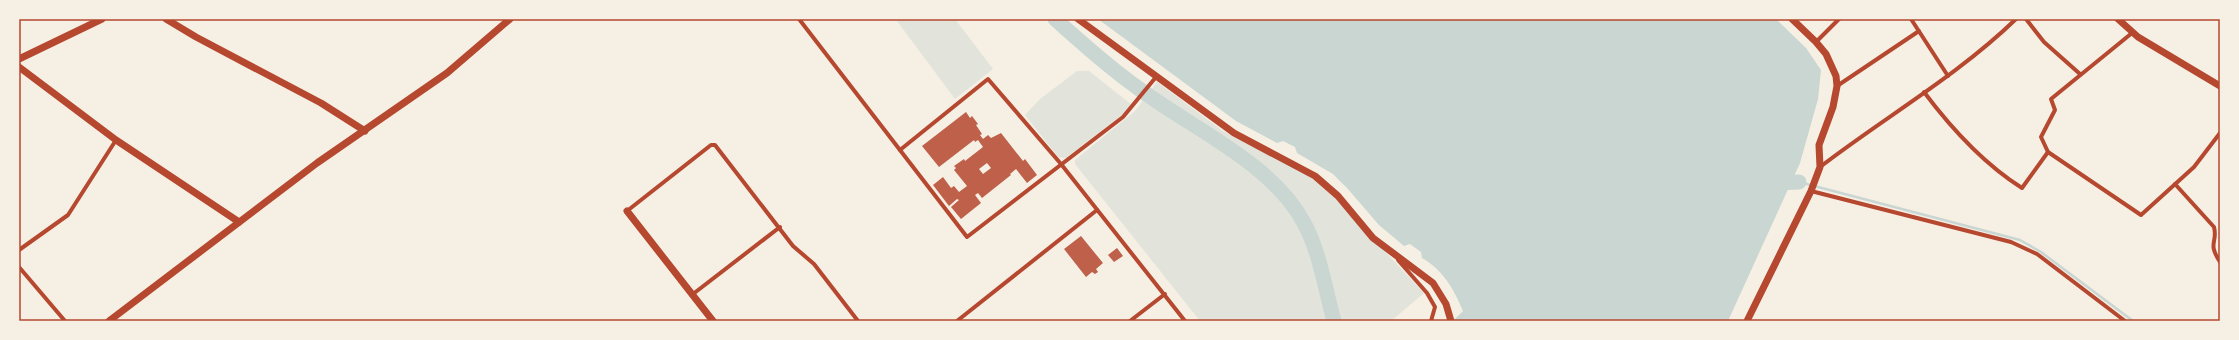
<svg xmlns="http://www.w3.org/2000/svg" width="2239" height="340" font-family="'Open Sans',sans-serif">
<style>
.green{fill:#e2e4dc}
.water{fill:#c9d6d2}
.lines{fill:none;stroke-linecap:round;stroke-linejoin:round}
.stream{stroke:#c9d6d2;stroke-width:2.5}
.river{stroke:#c9d6d2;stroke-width:15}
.building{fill:#bf614a;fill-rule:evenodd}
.minor{stroke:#b5482f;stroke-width:4}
.tertiary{stroke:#b5482f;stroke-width:7}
.neatline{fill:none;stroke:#b5482f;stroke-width:1.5}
</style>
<rect width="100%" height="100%" fill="#f6efe4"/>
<g class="green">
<path d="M899 19H955L993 69 955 99 897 21Z"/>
<path d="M1077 71H1089L1132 105 1124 113 1066 158 1058 157 1025 115 1040 99Z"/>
<path d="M1157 82 1223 131 1309 176 1336 199 1424 293 1391 321H1200L1075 164V160L1135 111Z"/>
</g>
<path class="water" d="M1098 19H1776L1806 48 1821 70 1818 99 1800 163 1728 321H1453L1463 311C1454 289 1443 270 1422 258L1421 252 1410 244 1404 246 1379 225 1347 188 1333 174 1297 153 1295 147 1283 141 1277 143 1236 121Z"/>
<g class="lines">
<path class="stream" d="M1799 182 2020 240 2041 252 2133 321"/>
<g class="river">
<path d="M1055 19C1081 42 1106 65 1134 85 1187 126 1272 162 1304 223 1320 252 1325 289 1334 321"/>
<path d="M1770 183 1799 182"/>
</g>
</g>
<g class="building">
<path d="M966 112 970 118 972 116 978 124 976 125 982 134 980 135 983 139 988 135 991 138 1001 133 1023 161 1025 159 1037 175 1027 183 1016 169 1010 174 1011 175 982 198 978 193 975 195 981 203 961 219 951 207 959 200 957 199 949 206 933 185 943 177 951 188 954 186 959 192 967 186 954 170 956 168 954 166 964 159 965 161 983 147 978 140 975 142 974 140 939 167 922 146ZM987 163 991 168 983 174 979 169Z"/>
<path d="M1081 236 1103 263 1096 269 1098 272 1095 274 1092 272 1086 277 1064 249Z"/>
<path d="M1117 248 1123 256 1114 262 1108 255Z"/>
</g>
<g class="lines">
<g class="minor">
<path d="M799 19 967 237 1123 117 1156 77"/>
<path d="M1911 19 1948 76"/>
<path d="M2026 19 2044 42 2080 74"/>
<path d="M2132 33 2051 99 2055 110 2041 137 2048 152 2141 215 2194 167 2220 133"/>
<path d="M1816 42 1839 19"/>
<path d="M1837 86 1919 31"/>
<path d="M1924 92C1951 128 1984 164 2022 188L2048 152"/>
<path d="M900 150 988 79 1061 164 1185 321"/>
<path d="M1820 167C1885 117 1957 76 2016 19"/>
<path d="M2175 184 2214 227C2218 243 2207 242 2220 262"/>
<path d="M1811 191 2011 242 2037 254 2125 321"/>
<path d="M627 211 711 145H715L793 246 814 264 858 321"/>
<path d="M19 250 68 215 116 140"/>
<path d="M1398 260 1427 293 1435 307 1431 321"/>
<path d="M19 267 65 321"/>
<path d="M693 294 780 227"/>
<path d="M957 321 1097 210"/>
<path d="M1130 321 1165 294"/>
</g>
<g class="tertiary">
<path d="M166 19 196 37 321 103 365 131"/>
<path d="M1078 19 1234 133 1315 176 1338 196 1373 238 1433 283 1446 304 1451 321"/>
<path d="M2118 19 2138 37 2220 86"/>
<path d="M19 59 102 19"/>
<path d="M19 67 116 140 239 222"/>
<path d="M627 211 713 321"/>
<path d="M109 321 317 163 447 73 510 19"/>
<path d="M1747 321 1811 191 1820 167 1819 145 1833 107 1837 86 1836 76 1826 54 1816 42 1792 19"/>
</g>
</g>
<rect width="2239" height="340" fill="none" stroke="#f6efe4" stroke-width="40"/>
<rect x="20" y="20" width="2199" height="300" class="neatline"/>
</svg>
